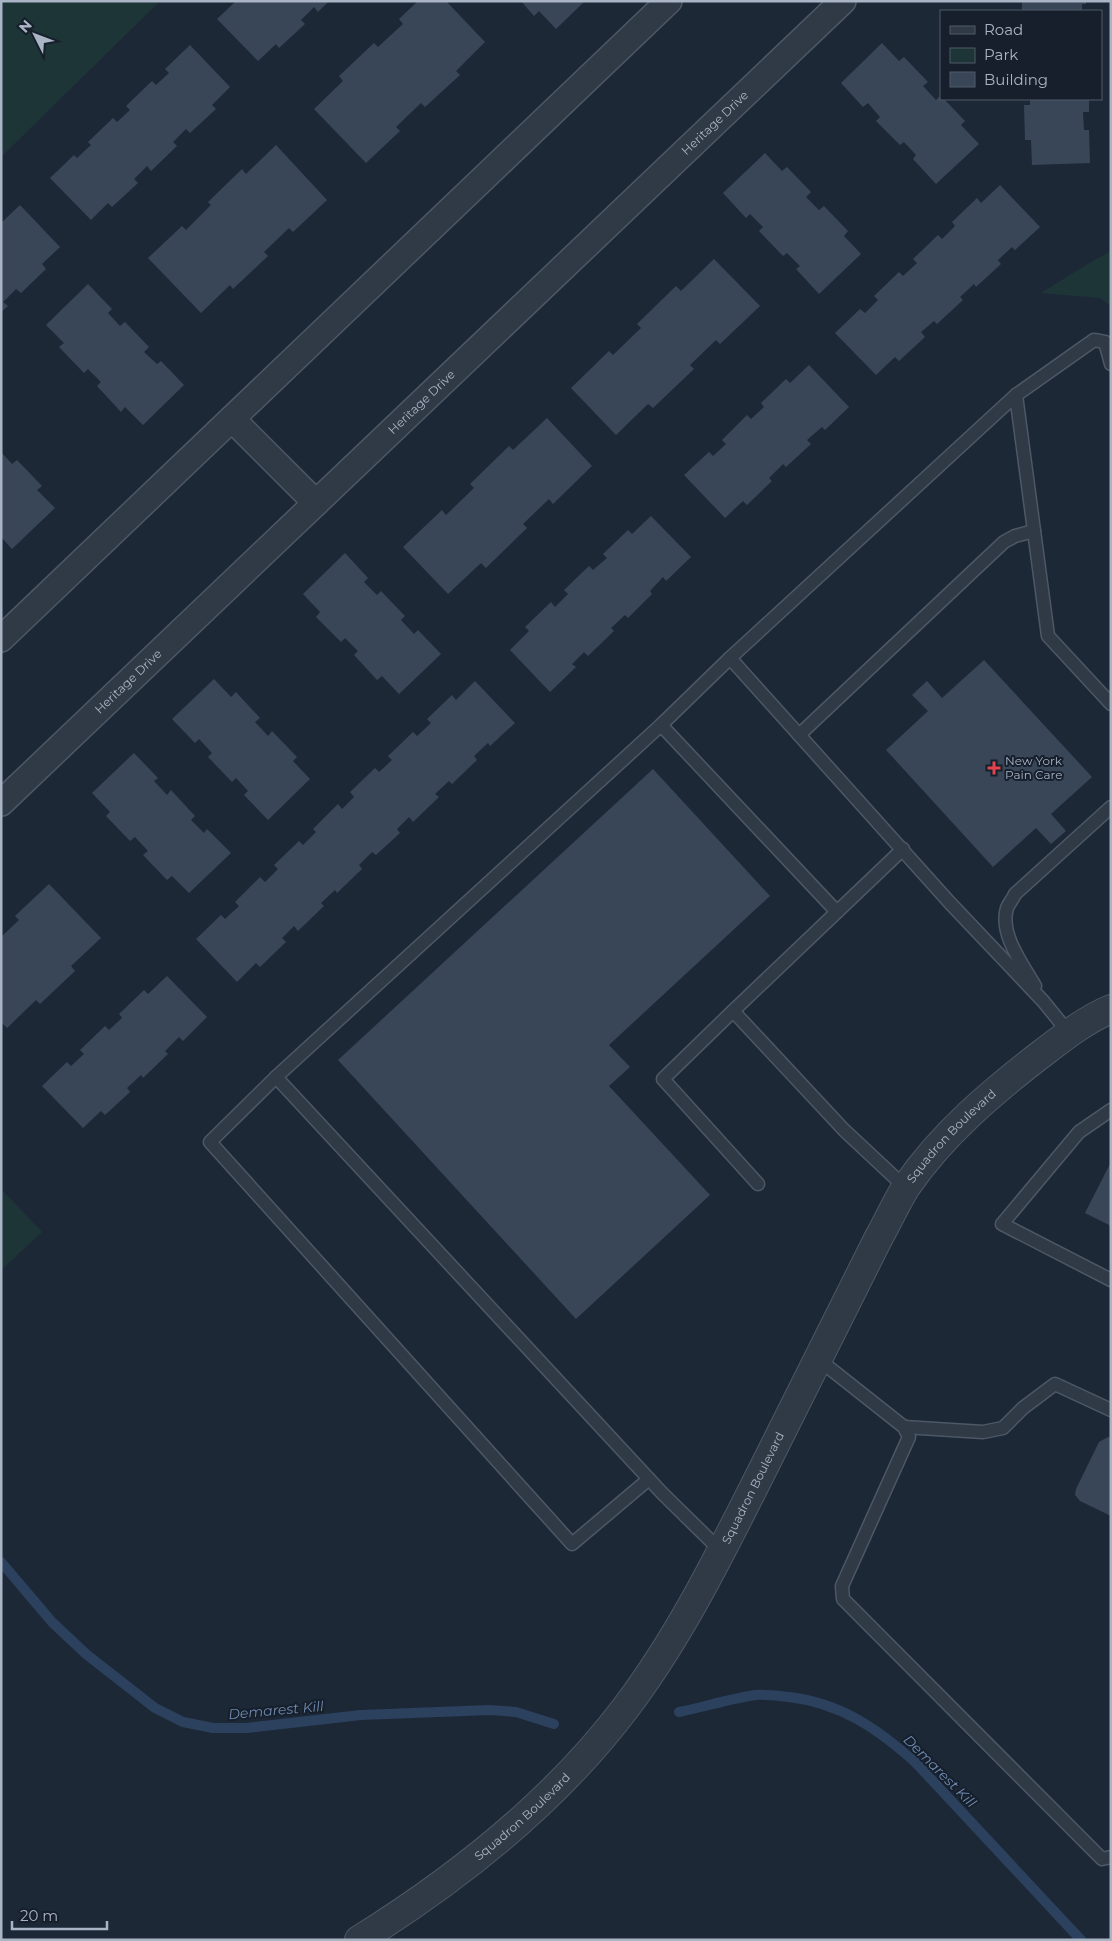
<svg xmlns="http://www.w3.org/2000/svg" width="1112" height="1941" font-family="Montserrat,sans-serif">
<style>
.green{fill:#1e3538}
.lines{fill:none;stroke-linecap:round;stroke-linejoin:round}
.stream{stroke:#2c415e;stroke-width:10}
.building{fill:#384658}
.service-casing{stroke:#4d5766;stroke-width:15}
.minor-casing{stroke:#4d5766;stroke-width:28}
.tertiary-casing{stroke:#4d5766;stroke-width:30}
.service{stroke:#303a47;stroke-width:12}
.minor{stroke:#303a47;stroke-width:25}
.tertiary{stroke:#303a47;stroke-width:28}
.health-dot{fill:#e0444e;stroke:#161f2b;stroke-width:2}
.labels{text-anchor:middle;stroke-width:4;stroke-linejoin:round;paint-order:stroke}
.street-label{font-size:12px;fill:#a9b4c5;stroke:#161f2b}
.poi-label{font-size:12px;fill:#a9b4c5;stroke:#161f2b;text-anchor:start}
.water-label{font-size:14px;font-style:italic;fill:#6e8bb1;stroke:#161f2b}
</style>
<rect width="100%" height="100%" fill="#1d2837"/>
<g class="green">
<path d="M1 1H160L1 157Z"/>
<path d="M1111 251V306L1100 298 1041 293 1086 265Z"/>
<path d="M1 1189 42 1232 1 1270Z"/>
</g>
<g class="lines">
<g class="stream">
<path d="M1 1562 52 1622 86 1654 155 1708 183 1722 213 1728H246L361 1715 490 1710 516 1712 554 1724"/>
<path d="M679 1712C704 1707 729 1699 755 1695 765 1694 778 1696 789 1697 841 1703 878 1729 916 1763L1081 1940"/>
</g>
</g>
<g class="building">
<path d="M236 1H329L318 12 314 7 301 20 305 24 279 48 276 44 258 61 217 19Z"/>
<path d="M418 1H446L485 42 456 71 460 75 425 107 421 103 396 127 400 131 366 163 314 109 343 81 339 76 374 43 378 47 403 24 399 19Z"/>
<path d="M521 1H585L556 29 539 11 534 16Z"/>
<path d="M1022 1H1086V4H1082V11H1022Z"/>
<path d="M882 43 899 61 904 57 928 82 923 86 936 100 941 95V99H944L965 121 961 125 979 144 936 184 913 159 916 155 904 142 900 145 876 121 880 117 868 103 863 107 841 83Z"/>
<path d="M190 45 230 87 212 105 216 109 190 133 186 129 173 142 177 146 151 171 147 166 134 179 138 183 112 207 108 203 91 220 50 178 74 155 77 158 91 145 88 142 113 118 117 122 130 110 126 106 152 81 156 85 169 73 165 69Z"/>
<path d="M1030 99H1089V112H1083L1084 130H1089L1090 163 1032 165 1031 140H1025L1024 105H1030Z"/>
<path d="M276 145 327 200 293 232 289 228 264 252 268 256 233 289 230 285 201 313 148 258 182 226 186 230 211 205 208 202 242 169 246 174Z"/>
<path d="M765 153 782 171 787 167 811 192 806 197 819 210 824 206 848 231 844 236 861 254 819 294 796 269 800 266 787 253 783 256 759 231 763 227 750 214 746 218 723 193Z"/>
<path d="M1000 185 1040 227 1015 250 1012 247 998 260 1001 264 976 287 974 284 960 297 963 300 937 324 934 321 921 332 925 337 899 361 895 357 876 375 835 333 860 309 865 313 878 300 874 296 899 272 903 276 917 263 913 259 938 235 942 239 955 226 952 222 977 198 981 203Z"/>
<path d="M20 205 60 247 42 264 46 269 21 293 16 289 3 302 8 306 1 312V223Z"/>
<path d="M714 259 760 306 720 344 716 340 690 365 694 369 653 408 648 404 616 435 571 388 609 351 613 355 641 328 637 324 676 286 681 291Z"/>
<path d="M88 284 112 309 108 313 120 326 125 322 149 347 144 352 157 364 161 361 184 385 143 425 125 407 121 412 97 386 101 382 88 369 84 373 59 347 64 343 46 325Z"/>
<path d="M809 365 849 407 825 430 822 427 807 440 811 444 786 467 783 464 769 478 772 481 747 505 743 501 725 518 684 475 709 452 713 456 726 444 722 440 747 415 751 419 764 407 761 403 786 379 790 383Z"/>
<path d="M547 418 592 466 553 504 549 499 523 524 527 528 486 568 481 563 448 594 403 547 442 510 446 515 474 488 470 484 509 446 513 450Z"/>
<path d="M1 452 12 464 17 460 42 486 37 490 55 508 12 549 1 537Z"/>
<path d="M651 516 691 557 666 581 663 577 650 591 652 594 628 618 625 615 611 628 614 631 588 656 584 652 572 664 576 667 550 692 510 650 529 631 525 627 551 602 555 607 568 594 564 590 589 566 593 570 607 558 603 554 628 530 632 534Z"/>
<path d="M345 553 368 578 364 582 377 595 381 591 405 616 401 620 414 634 418 630 441 654 399 694 382 676 377 680 354 655 358 651 345 638 341 642 316 617 320 612 303 594Z"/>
<path d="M984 660 1092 777 1051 814 1066 831 1051 844 1036 828 993 867 886 750 928 711 912 695 927 681 942 698Z"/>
<path d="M214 679 231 697 236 692 260 718 255 722 268 736 272 731 297 757 293 761 310 779 268 820 244 795 248 791 236 778 232 782 208 757 212 753 199 739 195 743 172 719Z"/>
<path d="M475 681 515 723 490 746 488 743 474 756 477 760 452 784 449 781 435 794 439 797 413 822 409 817 397 829 400 833 376 855 372 852 359 865 362 869 337 893 335 890 321 903 324 906 298 931 294 926 282 938 286 942 260 967 256 963 237 982 196 939 221 915 225 919 239 906 235 902 260 877 265 882 278 869 274 865 299 841 303 845 316 832 313 829 338 804 342 809 354 797 350 792 375 768 379 772 392 760 388 756 413 732 417 736 431 723 427 719 452 695 456 700Z"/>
<path d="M134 753 158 778 154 781 167 795 171 790 195 816 191 820 204 833 207 829 231 853 189 893 172 876 167 880 143 855 148 851 135 837 130 841 106 816 110 812 92 793Z"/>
<path d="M653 769 770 896 609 1045 630 1067 609 1086 710 1195 576 1319 338 1060Z"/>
<path d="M49 884 101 938 71 966 75 971 40 1004 36 1000 7 1028 1 1022V937L19 920 15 916Z"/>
<path d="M167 976 207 1017 183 1041 179 1037 165 1051 168 1054 143 1078 141 1075 127 1088 130 1092 105 1115 101 1111 83 1128 42 1086 67 1062 71 1066 84 1054 80 1050 105 1026 109 1030 122 1018 119 1014 144 990 148 994Z"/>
<path d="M1111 1162V1226L1085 1213Z"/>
<path d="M1108 1437 1111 1438V1516L1080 1501 1075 1495 1076 1489 1099 1442Z"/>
</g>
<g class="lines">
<defs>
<g id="service">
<path d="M1016 395 1094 340 1105 342 1111 364"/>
<path d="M730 658 950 903 1043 1001 1069 1033"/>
<path d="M661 725 837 912"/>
<path d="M799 735 1004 542 1015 536 1034 531"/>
<path d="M903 849 733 1011 844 1130 906 1188"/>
<path d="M1035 986C1023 965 999 934 1007 908 1009 903 1013 899 1015 894L1111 807"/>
<path d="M733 1011 663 1079 758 1184"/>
<path d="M276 1077 210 1142 572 1544 649 1479"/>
<path d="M1111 1110 1079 1132 1002 1224 1111 1280"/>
<path d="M818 1359 904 1427 909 1437 842 1586 843 1599 1102 1859 1111 1857"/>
<path d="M904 1427 983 1432 1003 1428 1023 1408 1055 1384 1111 1410"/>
<path d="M721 1551 662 1493 276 1077 661 725 730 658 1016 395 1048 636 1111 704"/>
</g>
<g id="minor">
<path d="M232 419 316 503"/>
<path d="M1 639 669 1"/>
<path id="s1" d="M1 803 843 1"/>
</g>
<g id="tertiary">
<path id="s2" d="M359 1940C460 1877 555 1802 627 1706 682 1633 722 1550 763 1469 801 1392 840 1315 879 1237 888 1221 896 1203 906 1187 942 1134 993 1091 1044 1052 1065 1036 1087 1019 1111 1009"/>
</g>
</defs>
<use href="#service" class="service-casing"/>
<use href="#minor" class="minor-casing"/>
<use href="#tertiary" class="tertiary-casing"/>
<use href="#service" class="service"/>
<use href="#minor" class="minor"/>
<use href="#tertiary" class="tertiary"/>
</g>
<path class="health-dot" d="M991.5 760.5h5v5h5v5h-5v5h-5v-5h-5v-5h5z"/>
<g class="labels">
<g class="street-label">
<text dy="4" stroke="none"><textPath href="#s1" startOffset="986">Heritage Drive</textPath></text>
<text dy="4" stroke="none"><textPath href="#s1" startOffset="581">Heritage Drive</textPath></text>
<text dy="4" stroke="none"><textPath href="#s1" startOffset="176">Heritage Drive</textPath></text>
<text dy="4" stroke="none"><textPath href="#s2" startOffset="1016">Squadron Boulevard</textPath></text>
<text dy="4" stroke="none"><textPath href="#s2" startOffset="610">Squadron Boulevard</textPath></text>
<text dy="4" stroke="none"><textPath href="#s2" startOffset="205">Squadron Boulevard</textPath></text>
</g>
<g class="poi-label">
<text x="1005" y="765">New York<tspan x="1005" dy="14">Pain Care</tspan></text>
</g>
<g class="water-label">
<text transform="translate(276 1710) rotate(-5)" y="5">Demarest Kill</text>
<text transform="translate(940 1771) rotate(45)" y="5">Demarest Kill</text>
</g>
</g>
<rect width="1112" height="1941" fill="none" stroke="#a9b4c5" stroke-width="5"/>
<rect x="940" y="10" width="162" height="90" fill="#161f2b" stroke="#515b69"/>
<rect x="950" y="26" width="25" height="8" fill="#303a47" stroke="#515b69"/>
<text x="984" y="35" font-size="15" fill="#a9b4c5">Road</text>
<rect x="950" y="48" width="25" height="15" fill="#1e3538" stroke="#515b69"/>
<text x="984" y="60" font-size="15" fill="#a9b4c5">Park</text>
<rect x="950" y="72" width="25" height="15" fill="#384658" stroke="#515b69"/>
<text x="984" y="85" font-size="15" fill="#a9b4c5">Building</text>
<g transform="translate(35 35) rotate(312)" stroke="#161f2b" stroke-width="4" paint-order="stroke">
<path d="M0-4L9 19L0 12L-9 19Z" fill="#a9b4c5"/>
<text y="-8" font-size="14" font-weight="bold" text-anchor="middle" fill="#a9b4c5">N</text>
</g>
<path d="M12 1921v8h95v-8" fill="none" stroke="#a9b4c5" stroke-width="2.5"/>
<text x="20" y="1921" font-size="15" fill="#a9b4c5" stroke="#161f2b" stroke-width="4" paint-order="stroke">20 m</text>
</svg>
